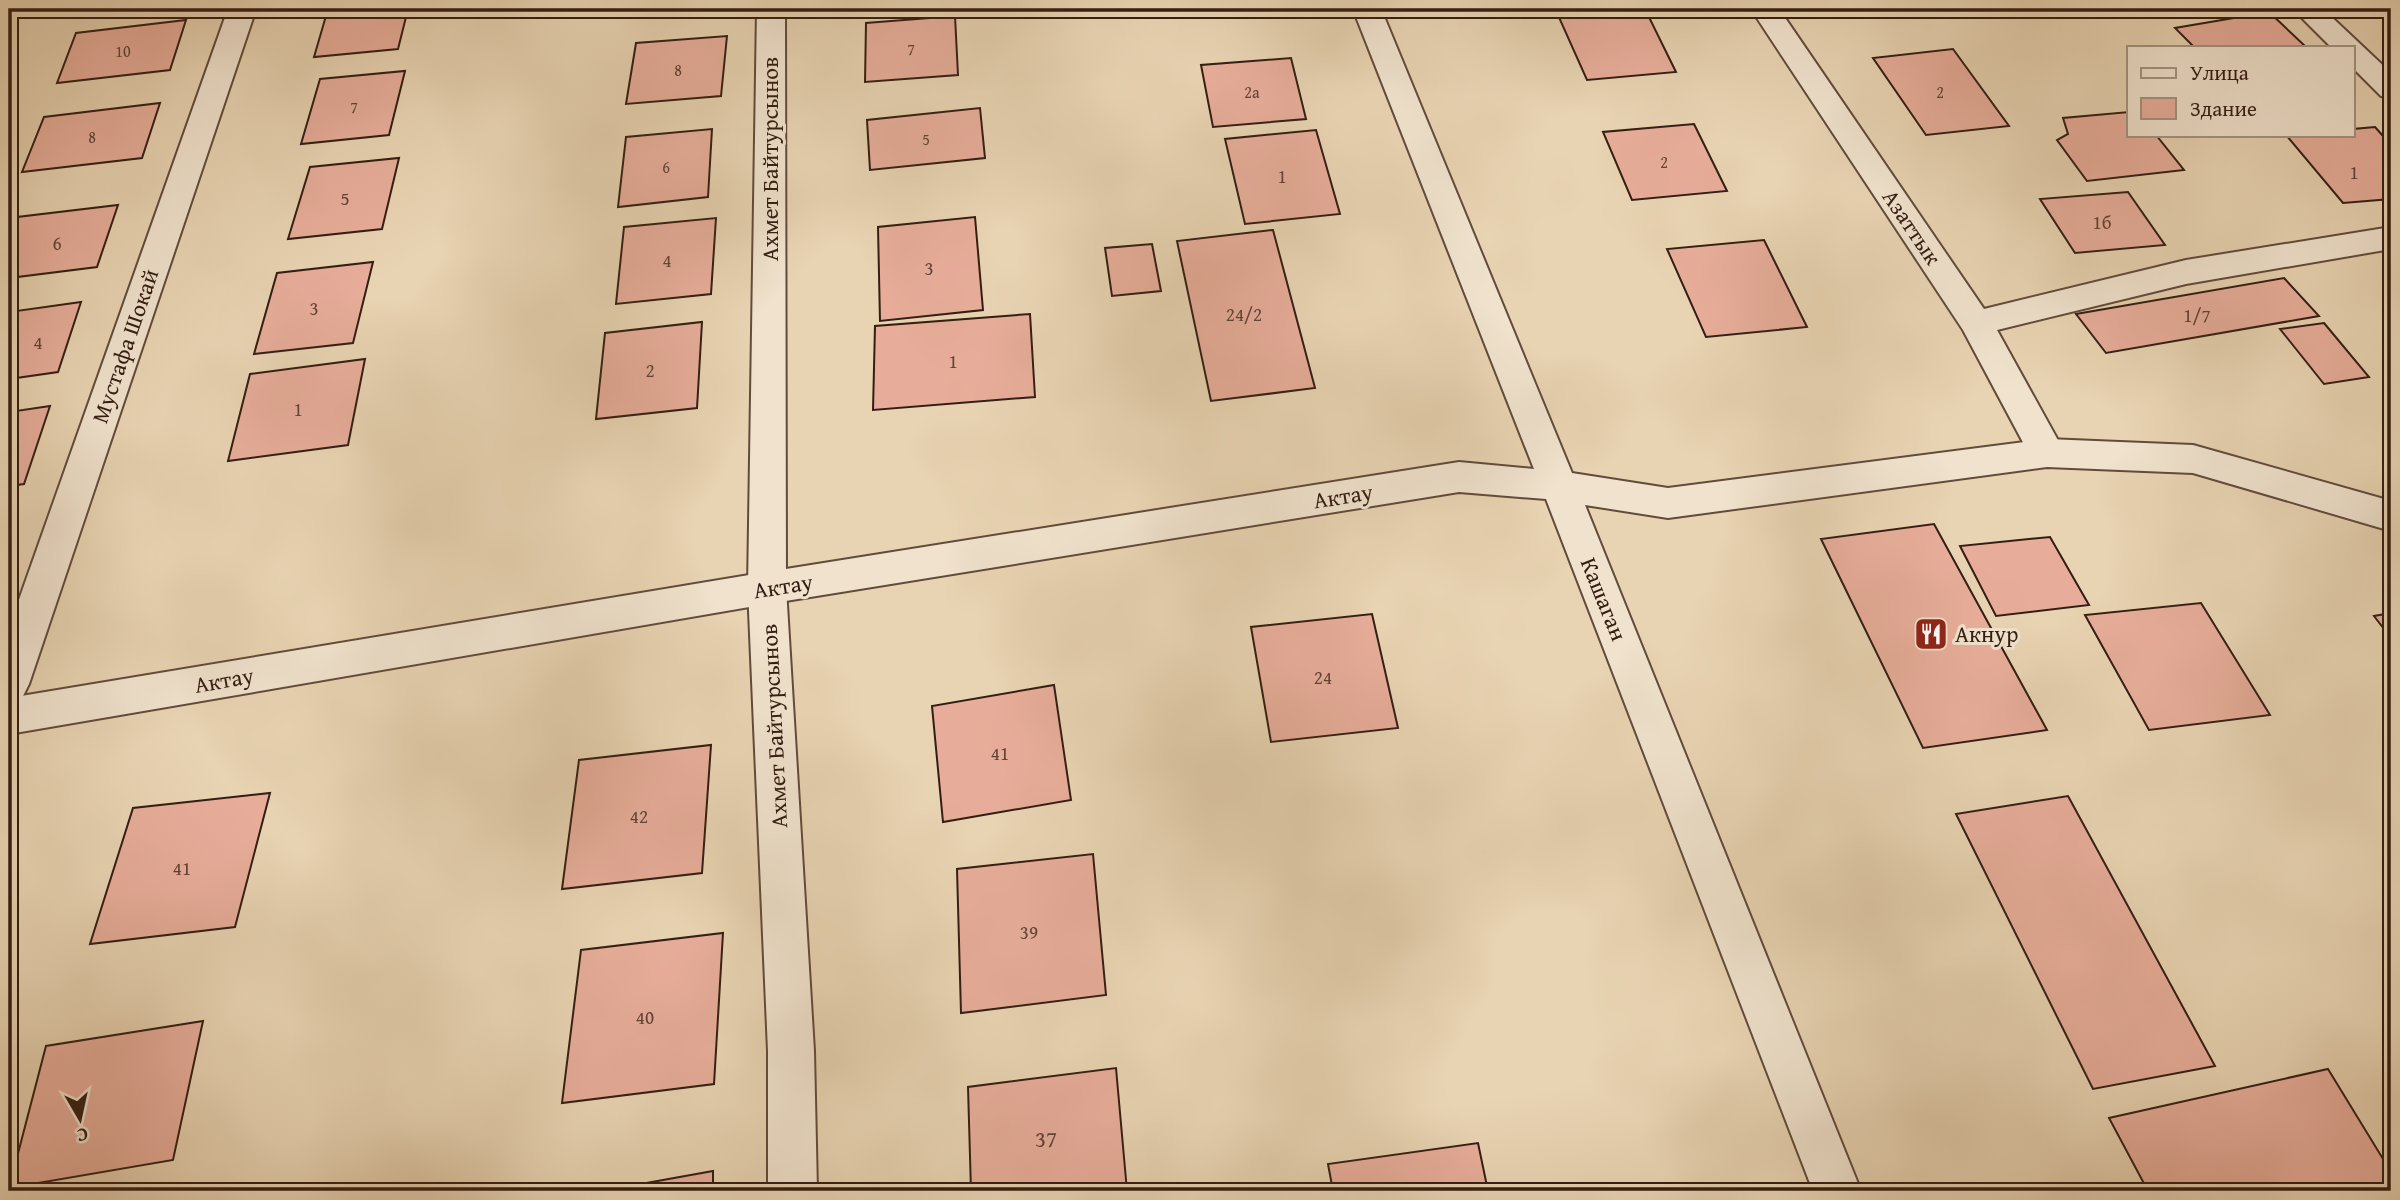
<svg xmlns="http://www.w3.org/2000/svg" width="2400" height="1200" font-family="'Gentium Book Plus',serif">
<style>
.building{fill:#e7ad9a;stroke:#341e13;stroke-width:2}
.lines{fill:none;stroke-linecap:round;stroke-linejoin:round}
.minor-casing{stroke:#614b3b;stroke-width:4}
.tertiary-casing{stroke:#614b3b;stroke-width:4}
.minor{fill:#f0e2cd;fill-rule:evenodd}
.tertiary{fill:#f0e2cd;fill-rule:evenodd}
.labels{text-anchor:middle;stroke-width:6;stroke-linejoin:round;paint-order:stroke}
.far-number-label{font-size:16px;fill:#614235}
.number-label{font-size:19px;fill:#614235}
.street-label{font-size:23px;fill:#341e13;stroke:#f0e2cd}
.poi-label{font-size:23px;fill:#341e13;stroke:#f0e2cd;text-anchor:start}
.near-number-label{font-size:23px;fill:#614235}
</style>
<rect width="100%" height="100%" fill="#e8d3b2"/>
<filter id="stains"><feTurbulence type="fractalNoise" baseFrequency=".00286" numOctaves="4"/><feColorMatrix values="0 0 0 0 .2 0 0 0 0 .09 0 0 0 0 .02 0 0 0 .5 -.17"/></filter>
<radialGradient id="worn" r=".72"><stop offset=".6" stop-color="#630" stop-opacity="0"/><stop offset="1" stop-color="#630" stop-opacity=".3"/></radialGradient>
<g class="building">
<path d="M328 9H408L398 49 314 57Z"/>
<path d="M629 9H687L628 13Z"/>
<path d="M1612 9H1645L1676 72 1587 80 1557 13Z"/>
<path d="M2269 12 2306 47H2194L2175 28Z"/>
<path d="M955 16 958 75 865 82 866 23Z"/>
<path d="M186 20 170 70 57 83 76 33Z"/>
<path d="M727 36 721 96 626 104 636 43Z"/>
<path d="M1953 49 2009 126 1926 135 1873 58Z"/>
<path d="M1291 58 1306 119 1213 127 1201 65Z"/>
<path d="M405 71 389 135 301 144 320 79Z"/>
<path d="M160 103 142 158 22 172 44 117Z"/>
<path d="M980 108 985 158 870 170 867 120Z"/>
<path d="M2129 112V135H2156L2184 170 2087 181 2057 140 2068 134 2063 118Z"/>
<path d="M1694 124 1727 191 1632 200 1603 132Z"/>
<path d="M2375 127 2391 145V199L2343 203 2286 135H2353V129Z"/>
<path d="M712 129 708 197 618 207 626 137Z"/>
<path d="M1316 130 1340 214 1245 224 1225 139Z"/>
<path d="M399 158 382 229 288 239 310 167Z"/>
<path d="M2128 192 2165 245 2075 253 2040 199Z"/>
<path d="M118 205 97 267 9 278V218Z"/>
<path d="M975 217 983 310 880 321 878 227Z"/>
<path d="M716 218 711 294 616 304 624 227Z"/>
<path d="M1273 230 1315 388 1211 401 1177 241Z"/>
<path d="M1764 240 1807 327 1706 337 1667 249Z"/>
<path d="M1152 244 1161 291 1112 296 1105 248Z"/>
<path d="M373 262 353 343 254 354 277 273Z"/>
<path d="M2284 278 2319 316 2106 353 2076 314Z"/>
<path d="M81 302 58 372 9 379V312Z"/>
<path d="M1030 314 1035 397 873 410 875 326Z"/>
<path d="M702 322 697 408 596 419 605 333Z"/>
<path d="M2324 323 2369 377 2324 384 2280 329Z"/>
<path d="M365 359 348 445 228 461 250 374Z"/>
<path d="M50 406 24 484 9 486V412Z"/>
<path d="M1934 524 2047 730 1923 748 1821 539Z"/>
<path d="M2050 537 2089 605 1996 616 1960 546Z"/>
<path d="M2201 603 2270 715 2149 730 2085 615Z"/>
<path d="M2391 613V638L2374 616Z"/>
<path d="M1372 614 1398 728 1271 742 1251 627Z"/>
<path d="M1054 685 1071 800 943 822 932 706Z"/>
<path d="M711 745 702 873 562 889 579 760Z"/>
<path d="M270 793 235 927 90 944 133 808Z"/>
<path d="M2068 796 2215 1066 2093 1089 1956 814Z"/>
<path d="M1093 854 1106 995 961 1013 957 869Z"/>
<path d="M723 933 714 1084 562 1103 581 950Z"/>
<path d="M203 1021 173 1160 9 1188 46 1046Z"/>
<path d="M1116 1068 1127 1191H971L968 1087Z"/>
<path d="M2328 1069 2391 1172V1191H2148L2109 1118Z"/>
<path d="M1478 1143 1488 1191H1333L1328 1164Z"/>
<path d="M713 1171V1191H602Z"/>
</g>
<g class="lines">
<defs>
<g id="minor">
<path d="M228 9H256L29 684 23 696 9 702V628Z"/>
<path d="M757 9H785L786 588 814 1051 817 1191H768V1051L748 588Z"/>
<path d="M1751 9H1779L1984 309 2186 260 2391 227V249L2186 284 1997 330 2065 453 2060 463 2047 467 2034 463 1963 330Z"/>
<path d="M2293 9H2323L2391 73V98L2381 96 2353 68V47H2331Z"/>
</g>
<path id="tertiary" d="M1353 9H1381L1572 473 1668 488 2047 439 2193 445 2391 501V531L2193 473 2047 467 1668 518 1585 505 1861 1191H1813L1546 499 1459 492 767 604 9 734V698L767 572 1459 462 1534 469Z"/>
</defs>
<use href="#minor" class="minor-casing"/>
<use href="#tertiary" class="tertiary-casing"/>
<use href="#minor" class="minor"/>
<use href="#tertiary" class="tertiary"/>
</g>
<defs>
<symbol id="restaurant-square" viewBox="-11 -11 22 22"><rect x="-9" y="-9" width="18" height="18" rx="4" fill="#8f2418" stroke="#f0e2cd"/><path d="M-5-6h1v4h1v-4h1v4h1v-4h1v5L-1.5 .5V6h-2V.5L-5-1ZM5-6V6H3V1.5H1.5Q1.5-4 5-6Z" fill="#fff"/></symbol>
</defs>
<g fill-rule="evenodd">
<use href="#restaurant-square" x="1912" y="615" width="38" height="38"/>
</g>
<g class="labels">
<g class="far-number-label">
<text x="911" y="55">7</text>
<text x="123" y="57">10</text>
<text x="678" y="76">8</text>
<text x="1252" y="98">2а</text>
<text x="1940" y="98">2</text>
<text x="354" y="113">7</text>
<text x="92" y="143">8</text>
<text x="926" y="145">5</text>
<text x="1664" y="168">2</text>
<text x="666" y="173">6</text>
</g>
<g class="number-label">
<text x="2354" y="179">1</text>
<text x="1282" y="183">1</text>
<text x="345" y="205">5</text>
<text x="2102" y="229">1б</text>
<text x="57" y="250">6</text>
<text x="667" y="267">4</text>
<text x="929" y="275">3</text>
<text x="314" y="315">3</text>
<text x="1244" y="321">24/2</text>
<text x="2197" y="322">1/7</text>
<text x="38" y="349">4</text>
<text x="953" y="368">1</text>
<text x="650" y="377">2</text>
<text x="298" y="416">1</text>
<text x="1323" y="684">24</text>
<text x="1000" y="760">41</text>
<text x="639" y="823">42</text>
<text x="182" y="875">41</text>
<text x="1029" y="939">39</text>
<text x="645" y="1024">40</text>
</g>
<g class="street-label">
<text transform="translate(770 159) rotate(-90)" y="8">Ахмет Байтурсынов</text>
<text transform="translate(1912 227) rotate(56)" y="8">Азаттык</text>
<text transform="translate(125 346) rotate(-71)" y="8">Мустафа Шокай</text>
<text transform="translate(1343 496) rotate(-9)" y="8">Актау</text>
<text transform="translate(783 586) rotate(-9)" y="8">Актау</text>
<text transform="translate(1604 599) rotate(68)" y="8">Кашаган</text>
<text transform="translate(224 680) rotate(-10)" y="8">Актау</text>
<text transform="translate(774 726) rotate(-93)" y="8">Ахмет Байтурсынов</text>
</g>
<g class="poi-label">
<text x="1955" y="642">Акнур</text>
</g>
<g class="near-number-label">
<text x="1046" y="1147">37</text>
</g>
</g>
<rect width="2400" height="1200" fill="none" stroke="#e8d3b2" stroke-width="35"/>
<rect x="10" y="10" width="2379" height="1179" fill="none" stroke="#341e13" stroke-width="3.5"/>
<rect x="18" y="18" width="2365" height="1165" fill="none" stroke="#341e13" stroke-width="2"/>
<rect x="2127" y="46" width="228" height="91" fill="#f0e2cd" stroke="#a59483" stroke-width="2"/>
<rect x="2141" y="68" width="35" height="10" fill="#f0e2cd" stroke="#a59483" stroke-width="2"/>
<text x="2190" y="80" font-size="21" fill="#341e13">Улица</text>
<rect x="2141" y="98" width="35" height="21" fill="#e7ad9a" stroke="#a59483" stroke-width="2"/>
<text x="2190" y="116" font-size="21" fill="#341e13">Здание</text>
<g transform="translate(80 1119) rotate(171)" stroke="#f0e2cd" stroke-width="5" paint-order="stroke">
<path d="M0-5L12 26L0 18L-12 26Z" fill="#341e13"/>
<text y="-10" font-size="19" font-weight="bold" text-anchor="middle" fill="#341e13">С</text>
</g>
<rect width="100%" height="100%" filter="url(#stains)"/>
<rect width="100%" height="100%" fill="url(#worn)"/>
</svg>
